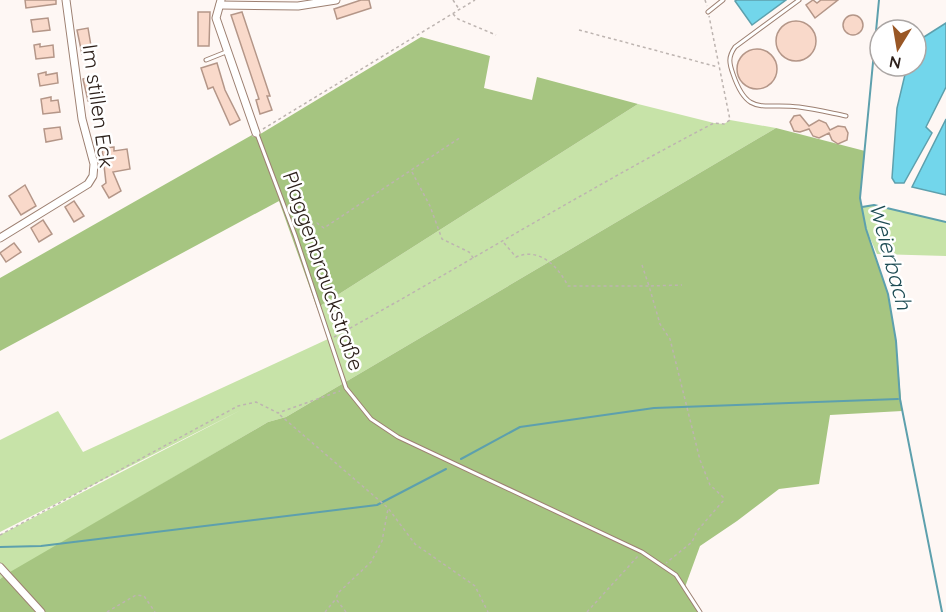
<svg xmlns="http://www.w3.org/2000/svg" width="946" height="612" font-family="Quicksand,sans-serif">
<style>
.green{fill:#c7e3a8}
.forest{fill:#a6c581}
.water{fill:#72d6eb;stroke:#5da0ad;stroke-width:1.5}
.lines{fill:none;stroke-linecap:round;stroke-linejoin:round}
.stream{stroke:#5da0ad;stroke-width:2}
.building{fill:#f9d9ca;stroke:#b49688;stroke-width:1.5}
.service-casing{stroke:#9d8072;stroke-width:5}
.minor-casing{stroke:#9d8072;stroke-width:9}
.path{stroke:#bdb4b0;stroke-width:1.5;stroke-dasharray:3 3;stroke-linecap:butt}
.service{stroke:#fff;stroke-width:3}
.minor{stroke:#fff;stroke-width:7}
.labels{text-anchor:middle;stroke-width:5;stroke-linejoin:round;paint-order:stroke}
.street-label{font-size:21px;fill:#2d211b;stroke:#fff}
.water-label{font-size:22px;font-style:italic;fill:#1e4c54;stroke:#fff}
</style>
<rect width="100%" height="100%" fill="#fef7f4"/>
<g class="green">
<path d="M638 104 714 123 724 124 730 120 776 128 286 417 268 422 0 579V535L241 410 0 532V440L58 411 83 452 328 339 332 346 317 308Z"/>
<path d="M874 205 946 222V256L877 254 866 229 862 207Z"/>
</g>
<g class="forest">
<path d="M421 37 490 56 484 88 532 100 537 77 638 104 317 308 279 201 0 351V278L252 135 253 137 262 133Z"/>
<path d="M776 128 865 151 860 198 866 229 888 294 896 341 902 411 830 415 819 484 779 489 737 521 700 546 685 587 700 612H0V579L10 572 268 422 286 417Z"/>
</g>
<g class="water">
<path d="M737 0H786L752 25 735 1Z"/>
<path d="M946 23V87L926 127 932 133 904 183H895L892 178 897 108 907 66H916V42Z"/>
<path d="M946 119V195L912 187Z"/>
</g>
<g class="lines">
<g class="stream">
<path d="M879 0 860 198 866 229 888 294 896 341 900 399 942 612"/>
<path d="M862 207 874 205 946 222"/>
<path d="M461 459 520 427 654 408 898 399"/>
<path d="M0 547 41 546 377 505 446 469"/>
</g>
</g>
<g class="building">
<path d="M25 0H56V4L26 8Z"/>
<path d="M361 0H369L371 8 337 19 334 9Z"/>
<path d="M813 0 817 3 821 0H838L815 18 806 5Z"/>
<path d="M198 12H210L209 46H198Z"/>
<path d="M242 12 270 96H267L272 110 260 114 256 100 259 99 231 15Z"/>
<circle cx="853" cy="25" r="10"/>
<path d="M48 18 50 30 33 32 31 20Z"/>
<circle cx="796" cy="41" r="20"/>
<path d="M88 28 92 52 82 54 77 30Z"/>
<path d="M40 44V47L53 45 54 57 36 59 34 45Z"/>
<circle cx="757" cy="69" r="20"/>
<path d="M217 63 225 90 240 120 230 125 213 87 208 89 201 68Z"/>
<path d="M46 72V75L57 73 58 83 40 86 38 74Z"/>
<path d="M94 76 99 99 88 101 83 79Z"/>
<path d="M51 97V101L58 100 60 112 43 114 41 99Z"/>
<path d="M800 115 809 126 819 120 826 123 830 130 838 126 845 127 848 133 847 140 838 144 832 140 829 133 819 138 813 136 809 129 800 132 794 131 790 122 794 116Z"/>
<path d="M60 127 62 139 46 142 44 129Z"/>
<path d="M114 147V151L127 149 130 169 113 172 121 191 109 198 102 186 106 183 102 148Z"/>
<path d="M25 185 36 206 21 215 9 196Z"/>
<path d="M74 201 84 216 74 222 65 207Z"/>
<path d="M43 220 52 234 39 242 31 228Z"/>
<path d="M14 243 21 252 6 262 0 253Z"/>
</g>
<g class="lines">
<defs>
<g id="service">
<path d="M799 0 735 47C728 57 729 63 733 74 748 118 763 102 799 107 815 109 831 113 846 116"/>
<path d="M708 12 723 0"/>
<path d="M206 60 226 52"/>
<path d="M257 134 295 235 346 388 371 419 398 437 642 552 676 575 700 612"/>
</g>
<g id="minor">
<path d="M221 0 216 18 256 133"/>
<path d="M220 5 298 6 336 0"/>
<path d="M0 238 88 184 93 176 94 164 82 119 66 0"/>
<path d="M0 567 41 612"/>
</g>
</defs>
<use href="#service" class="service-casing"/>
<use href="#minor" class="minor-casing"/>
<g class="path">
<path d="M453 0 459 9"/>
<path d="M705 0 707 6"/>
<path d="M453 14 458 19 496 35"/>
<path d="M579 30 718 67"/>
<path d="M263 129 475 0"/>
<path d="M412 172 430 206 442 239 469 252 474 259"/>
<path d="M301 232 317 223 324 228 461 137"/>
<path d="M504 243 516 257C539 247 558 266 568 286H649L660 324 670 339 700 460 710 485 723 497V501L697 531 692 542 666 563"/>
<path d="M642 265 649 286 682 285"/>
<path d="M334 337C461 267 585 190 714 123L724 124 730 120 709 16"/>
<path d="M280 415 388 508 415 544 475 586 488 612"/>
<path d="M0 535 238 406 256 402 278 413 340 391"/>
<path d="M107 612 136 595 144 596 155 612"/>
<path d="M325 612 335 600"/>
<path d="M346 612 336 599 338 593 371 562 382 541 388 509"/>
<path d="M587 612 639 555"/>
</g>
<use href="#service" class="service"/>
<use href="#minor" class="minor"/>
</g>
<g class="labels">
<g class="street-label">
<text transform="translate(98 106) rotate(82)" y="7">Im stillen Eck</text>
<text transform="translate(323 271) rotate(71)" y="7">Plaggenbrauckstraße</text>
</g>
<g class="water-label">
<text transform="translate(891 256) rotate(75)" y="8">Weierbach</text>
</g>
</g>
<g transform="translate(898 48) rotate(191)"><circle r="28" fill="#ffffff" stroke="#aba6a4" stroke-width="1.5"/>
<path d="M0-4.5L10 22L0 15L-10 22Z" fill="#995725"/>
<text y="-9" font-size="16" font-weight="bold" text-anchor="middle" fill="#2d211b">N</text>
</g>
</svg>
